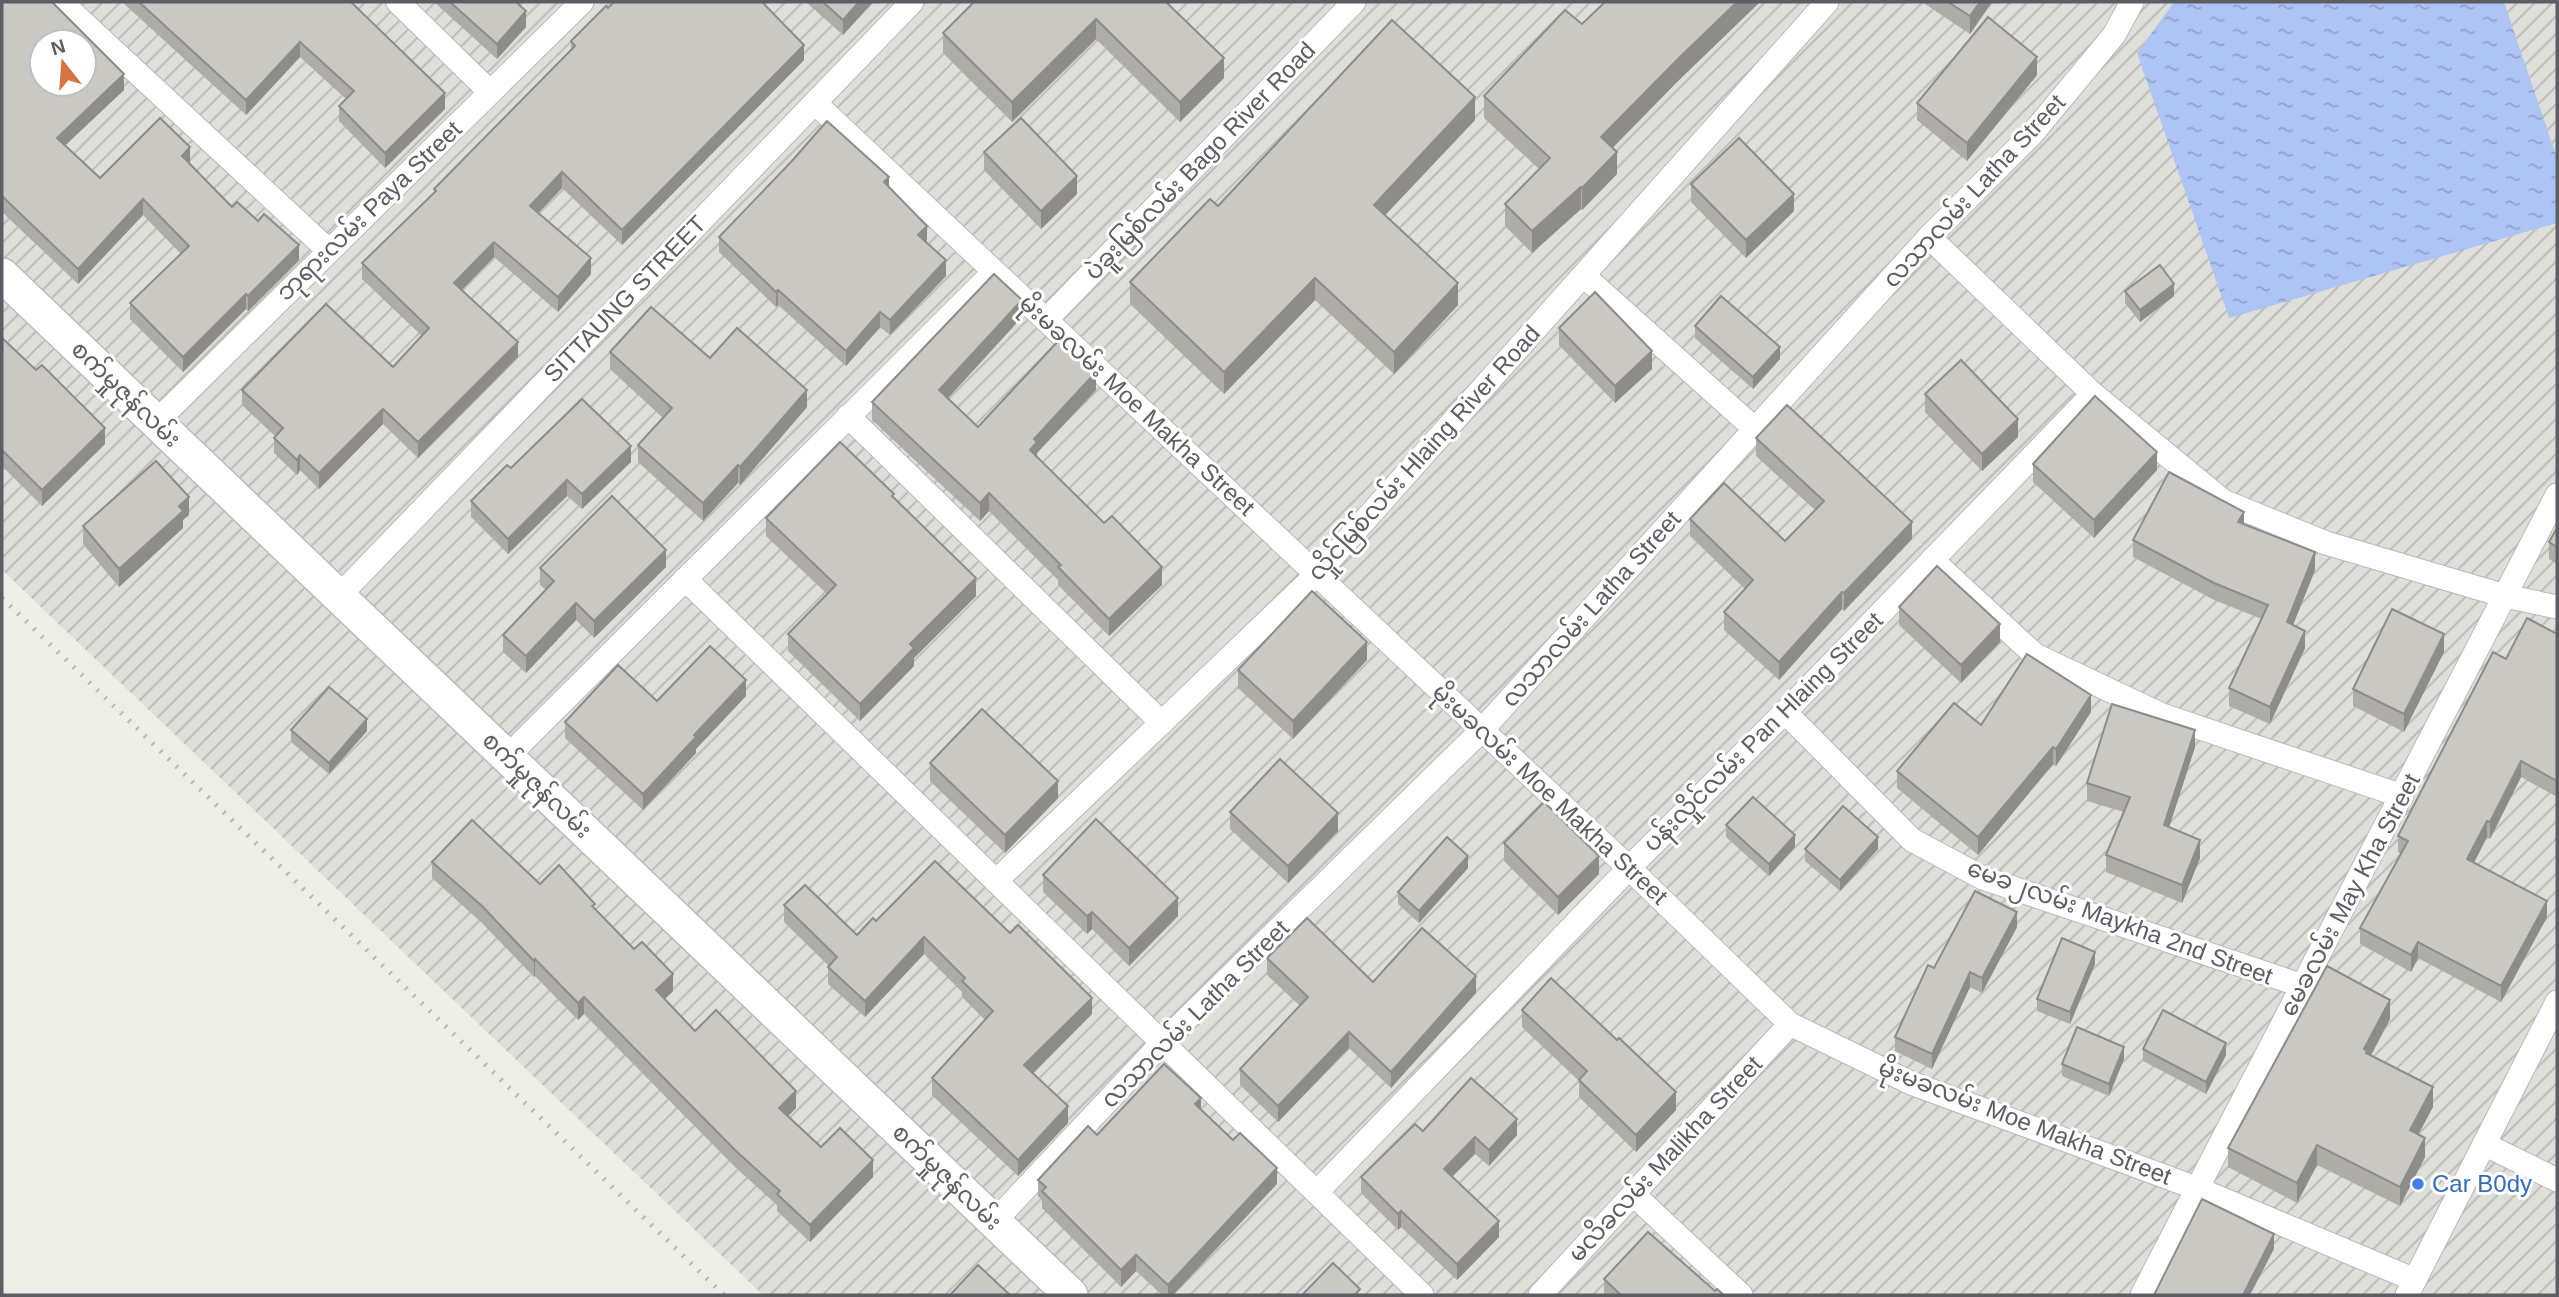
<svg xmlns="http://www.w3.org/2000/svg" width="2559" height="1297" font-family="Helvetica,'Noto Sans Myanmar',sans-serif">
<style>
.industrial{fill:url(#industrial-furrows);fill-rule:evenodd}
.water{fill:url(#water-ripples)}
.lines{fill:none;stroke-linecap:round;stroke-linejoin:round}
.street-casing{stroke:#b7b8bd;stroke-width:25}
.secondary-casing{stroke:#babbc1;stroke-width:36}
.street{stroke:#fff;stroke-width:23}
.secondary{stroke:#fff;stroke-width:33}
.rail{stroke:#b7b7b8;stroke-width:5;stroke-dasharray:2 9;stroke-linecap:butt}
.wall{fill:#adaca7}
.shaded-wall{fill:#8d8c88}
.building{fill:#c9c8c2;stroke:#8d8c88;stroke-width:2;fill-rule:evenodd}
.shop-dot{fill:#3f7fe0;stroke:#fff;stroke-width:2.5}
.labels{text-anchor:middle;stroke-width:6;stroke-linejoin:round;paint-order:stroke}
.street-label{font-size:24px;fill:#5d5e64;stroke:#fff}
.shop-label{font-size:24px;fill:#366cbe;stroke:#fff;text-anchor:start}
</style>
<defs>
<pattern id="industrial-furrows" width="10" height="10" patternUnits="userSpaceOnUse" patternTransform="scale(1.75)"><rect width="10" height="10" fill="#dfdfd9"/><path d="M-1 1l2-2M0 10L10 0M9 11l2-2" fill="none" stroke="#b8b8b4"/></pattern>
<pattern id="water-ripples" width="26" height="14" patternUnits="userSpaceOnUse" patternTransform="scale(1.75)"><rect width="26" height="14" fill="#adc4f5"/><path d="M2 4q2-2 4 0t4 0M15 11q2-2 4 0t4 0" fill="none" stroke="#90a2ca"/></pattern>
</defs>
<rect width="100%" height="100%" fill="#edeee5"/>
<path class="industrial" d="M2 2H2557V1295H763L2 570ZM42 42H84V84H42Z"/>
<path class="water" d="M2174 2H2504L2557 158V223L2229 318 2137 53Z"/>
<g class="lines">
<defs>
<g id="street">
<path d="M61 2 328 250"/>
<path d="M398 2 490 92"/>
<path d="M815 103 1629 868 1790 1024 1911 1083 2196 1188 2415 1280"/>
<path d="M1929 237 2093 394 2223 501 2326 543 2505 596 2557 607"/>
<path d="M1584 276 1755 429"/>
<path d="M1046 320 1354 2"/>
<path d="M848 416 1162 723"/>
<path d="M156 422 582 2"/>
<path d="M1932 560 2035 655 2162 715 2402 796"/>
<path d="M685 579 1422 1295"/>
<path d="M339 596 912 2"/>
<path d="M1785 712 1912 840 1983 878 2303 986"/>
<path d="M508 756 994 272"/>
<path d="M996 881 1317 574 1827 2"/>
<path d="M2484 1144 2557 1180"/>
<path d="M1317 1192 1629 868 1785 712 2093 394"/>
<path d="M1633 1194 1741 1295"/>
<path d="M994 1222 1162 1043 1482 730 1929 237 2032 134 2114 35 2132 2"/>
<path d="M1540 1295 1790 1024"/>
<path d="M2142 1295 2557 495"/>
<path d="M2407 1295 2557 1002"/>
</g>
<path id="secondary" d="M2 275 1071 1295"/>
</defs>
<use href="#street" class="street-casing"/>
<use href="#secondary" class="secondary-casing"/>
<use href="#street" class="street"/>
<use href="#secondary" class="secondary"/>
<path class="rail" d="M2 598 724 1295"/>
</g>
<g class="wall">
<path d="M2 2 124 90 65 145 100 178 190 163 232 207 299 260 248 311 246 309 183 372 130 319V303L181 254 143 215 78 284 2 212Z"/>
<path d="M122 2H351L445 109 385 168 339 121V106L346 99 300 57 246 115Z"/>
<path d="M434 2H516L526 27 497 59Z"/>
<path d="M806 2H873L843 35Z"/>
<path d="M1166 2 1224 78 1180 122 1096 39 1012 122 943 53V33Z"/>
<path d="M1604 2H1760L1679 80 1613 148 1617 174 1582 210 1581 209 1532 253 1505 226V204L1539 169 1484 118V96L1582 24Z"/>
<path d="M1922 2H1992L1970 34Z"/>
<path d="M608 8 804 60 622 245 562 188 538 213 591 274 558 312 494 257 462 290 518 357 418 458 383 424 319 489 300 470 297 475 274 453V438L275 436 242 405V390L393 367 422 336 362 279V263L434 193V189L571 50V41Z"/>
<path d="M2037 75 1967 161 1917 120V103Z"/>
<path d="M1475 120 1385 215 1458 305 1394 374 1315 300 1224 394 1130 304V282L1218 206Z"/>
<path d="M984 152 1077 194 1041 229 984 170Z"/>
<path d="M1691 184 1794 211 1746 258 1691 202Z"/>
<path d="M889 187 927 241 926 242 946 276 890 335 880 327 846 366 778 305 776 307 719 252V237Z"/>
<path d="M2125 291 2174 296 2140 322 2125 303Z"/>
<path d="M1022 317 948 398 978 427 1096 390 1037 453V457L1162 585 1109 636 1058 585V580L989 511 980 521 872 420V402Z"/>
<path d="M1695 326 1780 359 1753 389 1695 338Z"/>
<path d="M1559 328 1652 369 1615 403 1559 345Z"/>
<path d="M2 338 105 444 42 506 2 466Z"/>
<path d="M610 352 710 358 807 407 740 485 738 483 703 521 638 462V445L663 418 610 369Z"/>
<path d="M1925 394 2018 437 1982 471 1925 412Z"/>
<path d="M1756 438 1912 539 1844 611 1842 609 1779 680 1724 630V612L1745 589 1690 536V519L1785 541 1815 510 1756 456Z"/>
<path d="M631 462 582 509 567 496 508 554 471 517V501L511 468Z"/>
<path d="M2033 464 2157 470 2094 538 2033 482Z"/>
<path d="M894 498 976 596 914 658V666L860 721 788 651V634L827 594 766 536V518Z"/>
<path d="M189 515 183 520V528L119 587 83 544V526Z"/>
<path d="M2244 524 2315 570 2293 625 2305 648 2270 724 2229 706V688L2262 619 2214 600 2133 557V540Z"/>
<path d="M2557 528V564L2549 559V542Z"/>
<path d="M666 567 594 638 576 620 526 673 503 652V635L546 590 540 585V568Z"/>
<path d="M1899 607 2000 642 1961 683 1899 625Z"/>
<path d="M2557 634V797L2521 777 2490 839 2487 837 2474 863 2547 917 2501 1002 2418 958 2411 972 2360 944V928L2401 854 2398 852V836Z"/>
<path d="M2444 652 2404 732 2353 706V689Z"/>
<path d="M1367 660 1293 739 1238 688V670Z"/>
<path d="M746 696 696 749V753L643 810 565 738V722L657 701Z"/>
<path d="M2091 712 2056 766 2053 764 1978 855 1897 788V771L1981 725Z"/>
<path d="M291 730 367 731 329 774 291 742Z"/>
<path d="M2195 747 2169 827 2200 858 2182 903 2106 872V855L2124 812 2087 801V783Z"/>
<path d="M930 763 1058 798 1005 853 930 781Z"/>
<path d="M1230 812 1338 831 1288 883 1230 829Z"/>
<path d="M1726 825 1795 847 1769 876 1726 837Z"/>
<path d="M1504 843 1599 874 1558 915 1504 861Z"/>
<path d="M1805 849H1878L1840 891 1805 861Z"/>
<path d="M935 861 1092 1014 1033 1074 1068 1123 1018 1176 932 1095V1078L985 1020 962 997V992L924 954 865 1017 828 984V967L829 966 784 922V905L857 935 876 921Z"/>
<path d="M432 862 540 884 595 909 673 991 665 999 695 1031 796 1108 788 1116 821 1147 873 1177 810 1242 777 1211V1205L736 1168 584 1014 578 1020 535 976 534 977 482 923 432 878Z"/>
<path d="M1468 868 1419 923 1398 904V892Z"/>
<path d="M1043 875 1178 916 1129 966 1092 929 1087 934 1043 892Z"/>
<path d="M2017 927 1982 993 1970 987 1932 1069 1895 1051V1037L1934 968Z"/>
<path d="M1267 958 1373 982 1476 993 1391 1088 1349 1048 1278 1122 1240 1085V1069L1300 1006 1267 975Z"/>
<path d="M2095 964 2070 1024 2037 1011V999Z"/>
<path d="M1522 1010 1617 1040 1676 1110 1636 1152 1579 1097V1081L1522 1027Z"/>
<path d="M2390 1019 2371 1056 2433 1107 2418 1134 2425 1157 2400 1206 2317 1165 2297 1203 2228 1167V1148Z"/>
<path d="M2143 1049 2226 1055 2206 1094 2143 1061Z"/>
<path d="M2124 1059 2109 1096 2062 1076V1064Z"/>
<path d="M1201 1110 1277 1184 1173 1295H1162L1136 1271 1121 1287 1042 1208V1200L1038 1196V1180L1097 1135Z"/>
<path d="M1423 1131 1517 1135 1489 1166 1475 1154 1452 1176 1499 1237 1457 1280 1401 1227 1398 1230 1361 1193V1177Z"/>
<path d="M1604 1279 1715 1291 1724 1295H1604Z"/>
</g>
<g class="shaded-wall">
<path d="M859 2H873L843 35V20Z"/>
<path d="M1737 2H1760L1679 80 1601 159V137L1679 58Z"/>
<path d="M1980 2H1992L1970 34V16Z"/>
<path d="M526 11V27L497 59V44Z"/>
<path d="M1096 19V39L1012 122V102Z"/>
<path d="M300 42V57L246 115V100Z"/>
<path d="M804 45V60L622 245V230Z"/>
<path d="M2037 57V75L1967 161V143Z"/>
<path d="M1224 58V78L1180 122V102Z"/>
<path d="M124 74V90L57 153V138Z"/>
<path d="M445 93V109L385 168V153Z"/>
<path d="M1475 97V120L1374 227V205Z"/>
<path d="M190 147V163L182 171V156Z"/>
<path d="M1617 152V174L1582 210V188Z"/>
<path d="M562 172V188L530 222V206Z"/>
<path d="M1077 176V194L1041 229V211Z"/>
<path d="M889 177V192L884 182Z"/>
<path d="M1581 187V209L1532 253V231Z"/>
<path d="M1794 194V211L1746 258V240Z"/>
<path d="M143 199V215L78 284V269Z"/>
<path d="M927 226V241L918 250V235Z"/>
<path d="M494 242V257L454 298V283Z"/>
<path d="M299 245V260L248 311V296Z"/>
<path d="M591 258V274L558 312V297Z"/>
<path d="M946 260V276L890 335V320Z"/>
<path d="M1315 278V300L1224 394V372Z"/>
<path d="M1458 283V305L1394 374V352Z"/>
<path d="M2174 284V296L2140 322V310Z"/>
<path d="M778 290V305L776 307V292Z"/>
<path d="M246 294V309L183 372V357Z"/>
<path d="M1022 300V317L939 408V390Z"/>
<path d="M880 312V327L846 366V351Z"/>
<path d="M518 342V357L418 458V442Z"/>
<path d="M1780 347V359L1753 389V377Z"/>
<path d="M1652 351V369L1615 403V386Z"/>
<path d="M1096 372V390L1037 453V460L1030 450 1034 439Z"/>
<path d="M807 390V407L740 485V467Z"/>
<path d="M383 409V424L319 489V473Z"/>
<path d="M2018 419V437L1982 471V454Z"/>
<path d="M105 428V444L42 506V490Z"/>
<path d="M631 446V462L582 509V494Z"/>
<path d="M2157 452V470L2094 538V520Z"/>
<path d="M300 455V470L297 475V460Z"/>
<path d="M738 465V483L703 521V503Z"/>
<path d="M567 480V496L508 554V539Z"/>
<path d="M989 493V511L980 521V503Z"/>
<path d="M189 497V515L183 520V528L119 587V569Z"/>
<path d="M2244 512V529L2238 522Z"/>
<path d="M1912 522V539L1844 611V593Z"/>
<path d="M666 550V567L594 638V621Z"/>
<path d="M2315 552V570L2287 640V622Z"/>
<path d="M1162 567V585L1109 636V619Z"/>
<path d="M976 578V596L914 658V666L860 721V704L910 644Z"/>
<path d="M1842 592V609L1779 680V662Z"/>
<path d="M576 603V620L526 673V656Z"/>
<path d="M2000 624V642L1961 683V665Z"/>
<path d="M2305 631V648L2270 724V707Z"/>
<path d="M2444 634V652L2404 732V714Z"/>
<path d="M1367 642V660L1293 739V721Z"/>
<path d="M746 680V696L696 749V753L643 810V794L694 735Z"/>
<path d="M2091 695V712L2056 766V749Z"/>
<path d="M367 719V731L329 774V763Z"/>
<path d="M2195 730V747L2164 843V825Z"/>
<path d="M2053 747V764L1978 855V837Z"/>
<path d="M2521 761V777L2490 839V822Z"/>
<path d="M1058 781V798L1005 853V835Z"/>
<path d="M1338 813V831L1288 883V866Z"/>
<path d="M2487 821V837L2467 876V859Z"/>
<path d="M1795 835V847L1769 876V864Z"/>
<path d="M1878 837V849L1840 891V880Z"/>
<path d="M2200 840V858L2182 903V885Z"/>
<path d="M1468 856V868L1419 923V911Z"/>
<path d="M1599 856V874L1558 915V897Z"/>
<path d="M1178 898V916L1129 966V948Z"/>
<path d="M2547 901V917L2501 1002V986Z"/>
<path d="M1092 912V929L1087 934V916Z"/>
<path d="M2017 912V927L1982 993V978Z"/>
<path d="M924 937V954L865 1017V1001Z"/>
<path d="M2418 942V958L2411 972V955Z"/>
<path d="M2095 952V964L2070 1024V1012Z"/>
<path d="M535 959V976L534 977V961Z"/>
<path d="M1970 972V987L1932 1069V1054Z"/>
<path d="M673 974V991L656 1007V990Z"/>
<path d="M1476 976V993L1391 1088V1072Z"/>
<path d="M584 997V1014L578 1020V1003Z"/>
<path d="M1092 998V1014L1024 1082V1065Z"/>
<path d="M2390 1000V1019L2367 1062 2364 1049Z"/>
<path d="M1349 1032V1048L1278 1122V1106Z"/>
<path d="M2226 1043V1055L2206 1094V1082Z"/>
<path d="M2124 1047V1059L2109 1096V1084Z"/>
<path d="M2433 1087V1107L2410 1150V1130Z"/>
<path d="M796 1091V1108L779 1125V1108Z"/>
<path d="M1676 1092V1110L1636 1152V1135Z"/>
<path d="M1201 1098V1114L1195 1104Z"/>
<path d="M1068 1106V1123L1018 1176V1160Z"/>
<path d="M1517 1119V1135L1489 1166V1150Z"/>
<path d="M1475 1137V1154L1444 1185V1169Z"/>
<path d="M2425 1138V1157L2400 1206V1187Z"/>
<path d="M2317 1145V1165L2297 1203V1183Z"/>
<path d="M873 1160V1177L810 1242V1225Z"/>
<path d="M1277 1168V1184L1173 1295H1168V1285Z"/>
<path d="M1401 1211V1227L1398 1230V1214Z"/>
<path d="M1499 1221V1237L1457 1280V1264Z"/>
<path d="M2274 1234V1249L2250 1295H2243Z"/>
<path d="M1136 1255V1271L1121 1287V1270Z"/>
</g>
<g class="building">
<path d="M2 2H52L124 74 57 138 100 178 160 118 190 147 182 156 232 207 237 202 258 221 264 214 299 245 248 296 246 294 183 357 130 303 189 246 143 199 78 269 2 196ZM42 42H84V84H42Z"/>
<path d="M139 2H351L445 93 385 153 339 106 354 91 300 42 246 100Z"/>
<path d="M450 2H516L526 11 497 44Z"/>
<path d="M614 2H762L804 45 622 230 562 172 530 206 591 258 558 297 494 242 454 283 518 342 418 442 383 409 319 473 300 455 297 460 274 438 283 428 242 390 326 304 393 367 429 328 362 263 436 191 434 189 575 46 571 41 606 6 608 8Z"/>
<path d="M823 2H859L843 20Z"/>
<path d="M974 2H1166L1224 58 1180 102 1096 19 1012 102 943 33Z"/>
<path d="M1605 2H1737L1679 58 1601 137 1617 152 1582 188 1581 187 1532 231 1505 204 1550 158 1484 96 1565 10 1582 24Z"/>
<path d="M1948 2H1980L1970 16Z"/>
<path d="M1988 17 2037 57 1967 143 1917 103Z"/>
<path d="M1392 20 1475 97 1374 205 1458 283 1394 352 1315 278 1224 372 1130 282 1210 199 1218 206Z"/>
<path d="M1021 118 1077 176 1041 211 984 152Z"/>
<path d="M827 121 889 177 884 182 927 226 918 235 946 260 890 320 880 312 846 351 778 290 776 292 719 237 791 162Z"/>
<path d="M1739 138 1794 194 1746 240 1691 184Z"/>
<path d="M2160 265 2174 284 2140 310 2125 291Z"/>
<path d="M994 274 1022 300 939 390 978 427 1060 339 1096 372 1034 439 1037 442 1030 450 1104 523 1112 516 1162 567 1109 619 1058 567 1061 565 989 493 980 503 872 402Z"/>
<path d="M1595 292 1652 351 1615 386 1559 328Z"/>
<path d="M1721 296 1780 347 1753 377 1695 326Z"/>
<path d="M651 307 710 358 737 328 807 390 740 467 738 465 703 503 638 445 672 408 610 352Z"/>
<path d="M2 338 36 370 42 365 105 428 42 490 2 450Z"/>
<path d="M1961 360 2018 419 1982 454 1925 394Z"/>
<path d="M2095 396 2157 452 2094 520 2033 464Z"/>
<path d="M582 399 631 446 582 494 567 480 508 539 471 501 507 465 511 468Z"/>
<path d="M1787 405 1912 522 1844 593 1842 592 1779 662 1724 612 1753 580 1690 519 1724 483 1785 541 1824 501 1756 438Z"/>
<path d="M840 442 894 494 892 496 976 578 910 644 914 648 860 704 788 634 836 585 766 518Z"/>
<path d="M156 461 189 497 179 506 183 511 119 569 83 526Z"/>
<path d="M2169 472 2244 512 2238 522 2315 552 2287 622 2305 631 2270 707 2229 688 2268 605 2214 583 2133 540Z"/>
<path d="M612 496 666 550 594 621 576 603 526 656 503 635 554 581 540 568Z"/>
<path d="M2557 528V547L2549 542Z"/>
<path d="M1937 566 2000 624 1961 665 1899 607Z"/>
<path d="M1312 591 1367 642 1293 721 1238 670Z"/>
<path d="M2392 609 2444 634 2404 714 2353 689Z"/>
<path d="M2527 618 2557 634V781L2521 761 2490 822 2487 821 2467 859 2547 901 2501 986 2418 942 2411 955 2360 928 2408 841 2398 836 2493 652 2506 659Z"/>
<path d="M710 646 746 680 694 735 696 737 643 794 565 722 618 665 657 701Z"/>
<path d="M2027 654 2091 695 2056 749 2053 747 1978 837 1897 771 1954 703 1981 725Z"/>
<path d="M329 687 367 719 329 763 291 730Z"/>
<path d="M2112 704 2195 730 2164 825 2200 840 2182 885 2106 855 2130 797 2087 783Z"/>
<path d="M982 709 1058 781 1005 835 930 763Z"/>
<path d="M1280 759 1338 813 1288 866 1230 812Z"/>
<path d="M1753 797 1795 835 1769 864 1726 825Z"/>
<path d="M1544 802 1599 856 1558 897 1504 843Z"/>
<path d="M1843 806 1878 837 1840 880 1805 849Z"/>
<path d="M1096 819 1178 898 1129 948 1092 912 1087 916 1043 875Z"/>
<path d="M472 820 540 884 559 865 595 904 592 906 634 949 642 942 673 974 656 990 695 1031 716 1010 796 1091 779 1108 821 1147 840 1128 873 1160 810 1225 777 1194 780 1191 736 1151 584 997 578 1003 535 959 534 961 482 906 432 862Z"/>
<path d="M1447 837 1468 856 1419 911 1398 892Z"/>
<path d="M935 861 1010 933 1018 925 1092 998 1024 1065 1068 1106 1018 1160 932 1078 993 1011 962 981 965 978 924 937 865 1001 828 967 837 957 784 905 805 885 857 935 873 918 876 921Z"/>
<path d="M1975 891 2017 912 1982 978 1970 972 1932 1054 1895 1037 1928 965 1934 968Z"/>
<path d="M1307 918 1373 982 1422 928 1476 976 1391 1072 1349 1032 1278 1106 1240 1069 1308 997 1267 958Z"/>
<path d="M2062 938 2095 952 2070 1012 2037 999Z"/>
<path d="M2327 966 2390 1000 2364 1049 2367 1051 2366 1053 2433 1087 2410 1130 2425 1138 2400 1187 2317 1145 2297 1183 2228 1148Z"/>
<path d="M1551 978 1617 1040 1619 1038 1676 1092 1636 1135 1579 1080 1587 1071 1522 1010Z"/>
<path d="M2163 1010 2226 1043 2206 1082 2143 1049Z"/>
<path d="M2077 1027 2124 1047 2109 1084 2062 1064Z"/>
<path d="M1164 1064 1201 1098 1195 1104 1233 1140 1240 1133 1277 1168 1168 1285 1136 1255 1121 1270 1042 1191 1046 1187 1038 1180 1088 1126 1097 1135Z"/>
<path d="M1471 1078 1517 1119 1489 1150 1475 1137 1444 1169 1499 1221 1457 1264 1401 1211 1398 1214 1361 1177 1415 1124 1423 1131Z"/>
<path d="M2202 1199 2274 1234 2243 1295H2154Z"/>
<path d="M1648 1232 1715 1291 1717 1289 1724 1295H1621L1604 1279Z"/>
<path d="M1333 1263 1360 1289 1355 1295H1302Z"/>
<path d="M978 1265 1010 1295H950Z"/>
</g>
<circle class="shop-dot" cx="2418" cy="1184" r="7"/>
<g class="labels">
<g class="street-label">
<text transform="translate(1200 161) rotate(-46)" y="8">ပဲခူးမြစ်လမ်း Bago River Road</text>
<text transform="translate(1974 191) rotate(-47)" y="8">လသာလမ်း Latha Street</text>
<text transform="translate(369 211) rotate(-44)" y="8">ဘုရားလမ်း Paya Street</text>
<text transform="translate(625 299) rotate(-46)" y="8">SITTAUNG STREET</text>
<text transform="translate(126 394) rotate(44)" y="8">စက်မှုဇုန်လမ်း</text>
<text transform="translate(1137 405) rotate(43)" y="8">မိုးမခလမ်း Moe Makha Street</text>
<text transform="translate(1424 453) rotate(-48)" y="8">လှိုင်မြစ်လမ်း Hlaing River Road</text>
<text transform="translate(1591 609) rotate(-48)" y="8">လသာလမ်း Latha Street</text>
<text transform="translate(1763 732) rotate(-45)" y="8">ပန်းလှိုင်လမ်း Pan Hlaing Street</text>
<text transform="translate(537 785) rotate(44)" y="8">စက်မှုဇုန်လမ်း</text>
<text transform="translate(1550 794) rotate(43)" y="8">မိုးမခလမ်း Moe Makha Street</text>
<text transform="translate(2350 895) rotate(-62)" y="8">မေခလမ်း May Kha Street</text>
<text transform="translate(2120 922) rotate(20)" y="8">မေခ၂လမ်း Maykha 2nd Street</text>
<text transform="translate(1195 1014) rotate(-45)" y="8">လသာလမ်း Latha Street</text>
<text transform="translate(2025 1122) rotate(21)" y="8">မိုးမခလမ်း Moe Makha Street</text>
<text transform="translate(1665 1159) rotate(-47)" y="8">မလိခလမ်း Malikha Street</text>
<text transform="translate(947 1177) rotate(44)" y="8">စက်မှုဇုန်လမ်း</text>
</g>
<g class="shop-label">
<text x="2432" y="1192">Car B0dy</text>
</g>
</g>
<rect width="2559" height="1297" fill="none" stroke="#5d5e64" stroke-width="7"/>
<g transform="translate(63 63) rotate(343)"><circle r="33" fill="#ffffff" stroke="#bebfc1" stroke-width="2"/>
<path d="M0-5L12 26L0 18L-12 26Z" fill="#d67343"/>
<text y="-10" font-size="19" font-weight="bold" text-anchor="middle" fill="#5d5e64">N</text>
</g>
</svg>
